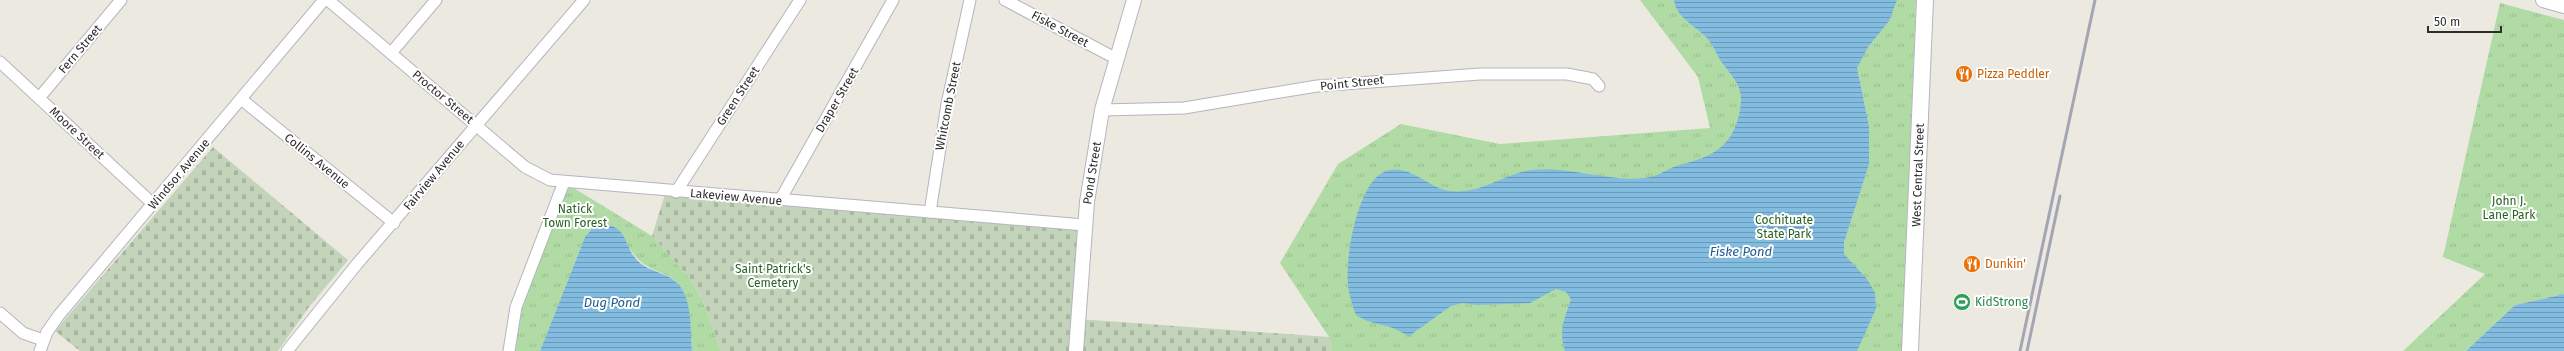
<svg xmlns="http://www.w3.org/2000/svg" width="2564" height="351" font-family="'Fira Sans',sans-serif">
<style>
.cemetery{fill:url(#cemetery-stones)}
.park{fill:url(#park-tufts)}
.water{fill:url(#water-rules)}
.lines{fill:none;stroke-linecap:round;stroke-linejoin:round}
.minor-casing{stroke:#b4b5bf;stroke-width:13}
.tertiary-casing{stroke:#b4b5bf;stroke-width:16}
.secondary-casing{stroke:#b4b5bf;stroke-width:18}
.minor{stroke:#fff;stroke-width:11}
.tertiary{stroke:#fff;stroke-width:14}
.secondary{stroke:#fff;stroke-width:16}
.rail{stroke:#a4a5b4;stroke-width:3}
.labels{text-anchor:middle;stroke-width:4;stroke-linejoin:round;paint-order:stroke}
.street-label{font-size:12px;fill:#2d2d2d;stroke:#fff}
.food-label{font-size:12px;fill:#c56008;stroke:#fff;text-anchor:start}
.park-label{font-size:12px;fill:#2a6225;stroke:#fff}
.leisure-label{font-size:12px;fill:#27864d;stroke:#fff;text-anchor:start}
.water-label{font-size:13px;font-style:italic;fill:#1f5a8e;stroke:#fff}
</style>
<defs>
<pattern id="cemetery-stones" width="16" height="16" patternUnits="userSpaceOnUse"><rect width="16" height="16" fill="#c4d4bb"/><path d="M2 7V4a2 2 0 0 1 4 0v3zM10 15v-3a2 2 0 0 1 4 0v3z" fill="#a9b6a1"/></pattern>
<pattern id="park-tufts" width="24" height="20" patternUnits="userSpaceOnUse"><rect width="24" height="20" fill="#b1dba5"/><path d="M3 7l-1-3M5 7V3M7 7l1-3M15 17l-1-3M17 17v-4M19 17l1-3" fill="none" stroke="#99bc8e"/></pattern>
<pattern id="water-rules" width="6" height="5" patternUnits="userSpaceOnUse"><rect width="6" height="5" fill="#82bce0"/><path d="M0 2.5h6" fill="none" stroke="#6b99b6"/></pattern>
</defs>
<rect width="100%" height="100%" fill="#ece9e1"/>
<g class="cemetery">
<path d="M213 147 348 260 309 307 278 351H80L55 331Z"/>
<path d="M666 191 1085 225 1078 319 1329 337 1332 351H721L706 309 692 281 652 236Z"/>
</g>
<g class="park">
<path d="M1640 0H1916L1902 351H1332L1329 337 1280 263 1338 164 1401 124 1500 144 1710 128 1698 77Z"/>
<path d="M2500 3 2564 20V294L2515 305 2466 351H2403L2485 274 2443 257Z"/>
<path d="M564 182 652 236 692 281 706 309 721 351H692C690 327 693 287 666 275 650 268 640 265 630 249L585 237 540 351H509L510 336Z"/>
</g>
<g class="water">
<path d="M1674 0H1897L1889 21 1868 47 1857 68 1869 127V164L1844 242V254L1867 279 1875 293 1876 309 1857 351H1565C1558 330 1565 318 1571 299L1566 292 1556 289 1530 303 1477 305 1463 303 1451 306 1409 336 1393 328 1367 321 1356 315C1352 305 1349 295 1348 285 1345 258 1357 187 1382 173 1407 160 1427 188 1449 191 1481 195 1504 173 1532 170 1570 166 1606 182 1644 178 1659 177 1669 167 1683 164 1714 156 1734 145 1740 110 1744 88 1736 81 1723 64 1717 56 1714 46 1707 38 1696 26 1676 18 1674 0Z"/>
<path d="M604 224C629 228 623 245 637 260 645 269 657 271 667 276 694 288 690 326 692 351H540L585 237 592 229Z"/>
<path d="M2564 294V351H2466L2515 305Z"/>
</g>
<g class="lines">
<defs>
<g id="minor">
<path d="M328 0 525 167 550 180 1085 225"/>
<path d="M1005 0 1115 58"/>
<path d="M391 53 436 0"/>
<path d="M0 62 153 204"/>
<path d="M39 98 121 0"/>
<path d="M241 99 394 223"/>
<path d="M1102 110 1184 108 1317 86 1480 74H1567L1593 79 1599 86"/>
<path d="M676 192 800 0"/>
<path d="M780 200 893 0"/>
<path d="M930 212 947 104 970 0"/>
<path d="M0 313 23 333 43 340"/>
<path d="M40 351 47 332 59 315 324 0"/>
<path d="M287 351 357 264 584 0"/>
<path d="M509 351 516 307 564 182"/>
</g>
<g id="tertiary">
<path d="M2543 0 2564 6"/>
<path d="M1076 351 1087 202 1102 110 1134 0"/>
</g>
<path id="secondary" d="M1910 351 1925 0"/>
</defs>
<use href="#minor" class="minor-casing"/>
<use href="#tertiary" class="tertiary-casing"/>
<use href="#secondary" class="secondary-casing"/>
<use href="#minor" class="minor"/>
<use href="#tertiary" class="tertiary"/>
<use href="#secondary" class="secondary"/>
<g class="rail">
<path d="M2020 351 2095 0"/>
<path d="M2027 351 2060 196"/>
</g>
</g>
<defs>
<symbol id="restaurant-disc" viewBox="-11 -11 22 22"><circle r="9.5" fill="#e8710a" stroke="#fff"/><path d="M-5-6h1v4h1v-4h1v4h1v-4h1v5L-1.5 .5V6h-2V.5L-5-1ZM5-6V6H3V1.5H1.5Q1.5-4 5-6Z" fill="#fff"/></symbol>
<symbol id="stadium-disc" viewBox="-11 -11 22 22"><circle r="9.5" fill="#2e9e5b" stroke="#fff"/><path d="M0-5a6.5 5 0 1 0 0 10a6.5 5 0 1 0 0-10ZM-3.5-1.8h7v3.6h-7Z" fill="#fff"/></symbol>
</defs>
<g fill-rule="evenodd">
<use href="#restaurant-disc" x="1954" y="64" width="20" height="20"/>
<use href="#restaurant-disc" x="1962" y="254" width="20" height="20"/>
<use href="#stadium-disc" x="1952" y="292" width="20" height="20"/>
</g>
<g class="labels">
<g class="street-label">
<text transform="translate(1060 29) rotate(28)" y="4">Fiske Street</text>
<text transform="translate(80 49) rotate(-50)" y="4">Fern Street</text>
<text transform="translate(1352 83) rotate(-6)" y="4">Point Street</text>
<text transform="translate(738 96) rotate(-57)" y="4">Green Street</text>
<text transform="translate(443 97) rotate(40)" y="4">Proctor Street</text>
<text transform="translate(837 100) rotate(-60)" y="4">Draper Street</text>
<text transform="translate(948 106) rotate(-79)" y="4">Whitcomb Street</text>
<text transform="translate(77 133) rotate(43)" y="4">Moore Street</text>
<text transform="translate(317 161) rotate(39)" y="4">Collins Avenue</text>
<text transform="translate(1092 173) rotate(-81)" y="4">Pond Street</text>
<text transform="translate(179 174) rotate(-50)" y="4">Windsor Avenue</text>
<text transform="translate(434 175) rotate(-50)" y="4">Fairview Avenue</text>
<text transform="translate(1918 175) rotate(-88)" y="4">West Central Street</text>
<text transform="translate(736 197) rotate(5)" y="4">Lakeview Avenue</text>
</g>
<g class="food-label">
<text x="1977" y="78">Pizza Peddler</text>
<text x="1985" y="268">Dunkin'</text>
</g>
<g class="park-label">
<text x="2509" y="205">John J.<tspan x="2509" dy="14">Lane Park</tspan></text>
<text x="575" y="213">Natick<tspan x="575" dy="14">Town Forest</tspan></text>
<text x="1784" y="224">Cochituate<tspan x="1784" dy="14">State Park</tspan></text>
<text x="773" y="273">Saint Patrick's<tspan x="773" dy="14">Cemetery</tspan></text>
</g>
<g class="leisure-label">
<text x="1975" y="306">KidStrong</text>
</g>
<g class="water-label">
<text x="1741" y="256">Fiske Pond</text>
<text x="612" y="307">Dug Pond</text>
</g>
</g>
<path d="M2428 26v6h73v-6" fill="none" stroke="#2d2d2d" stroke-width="2"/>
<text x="2434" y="26" font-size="12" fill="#2d2d2d" stroke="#ffffff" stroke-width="3" paint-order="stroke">50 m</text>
</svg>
